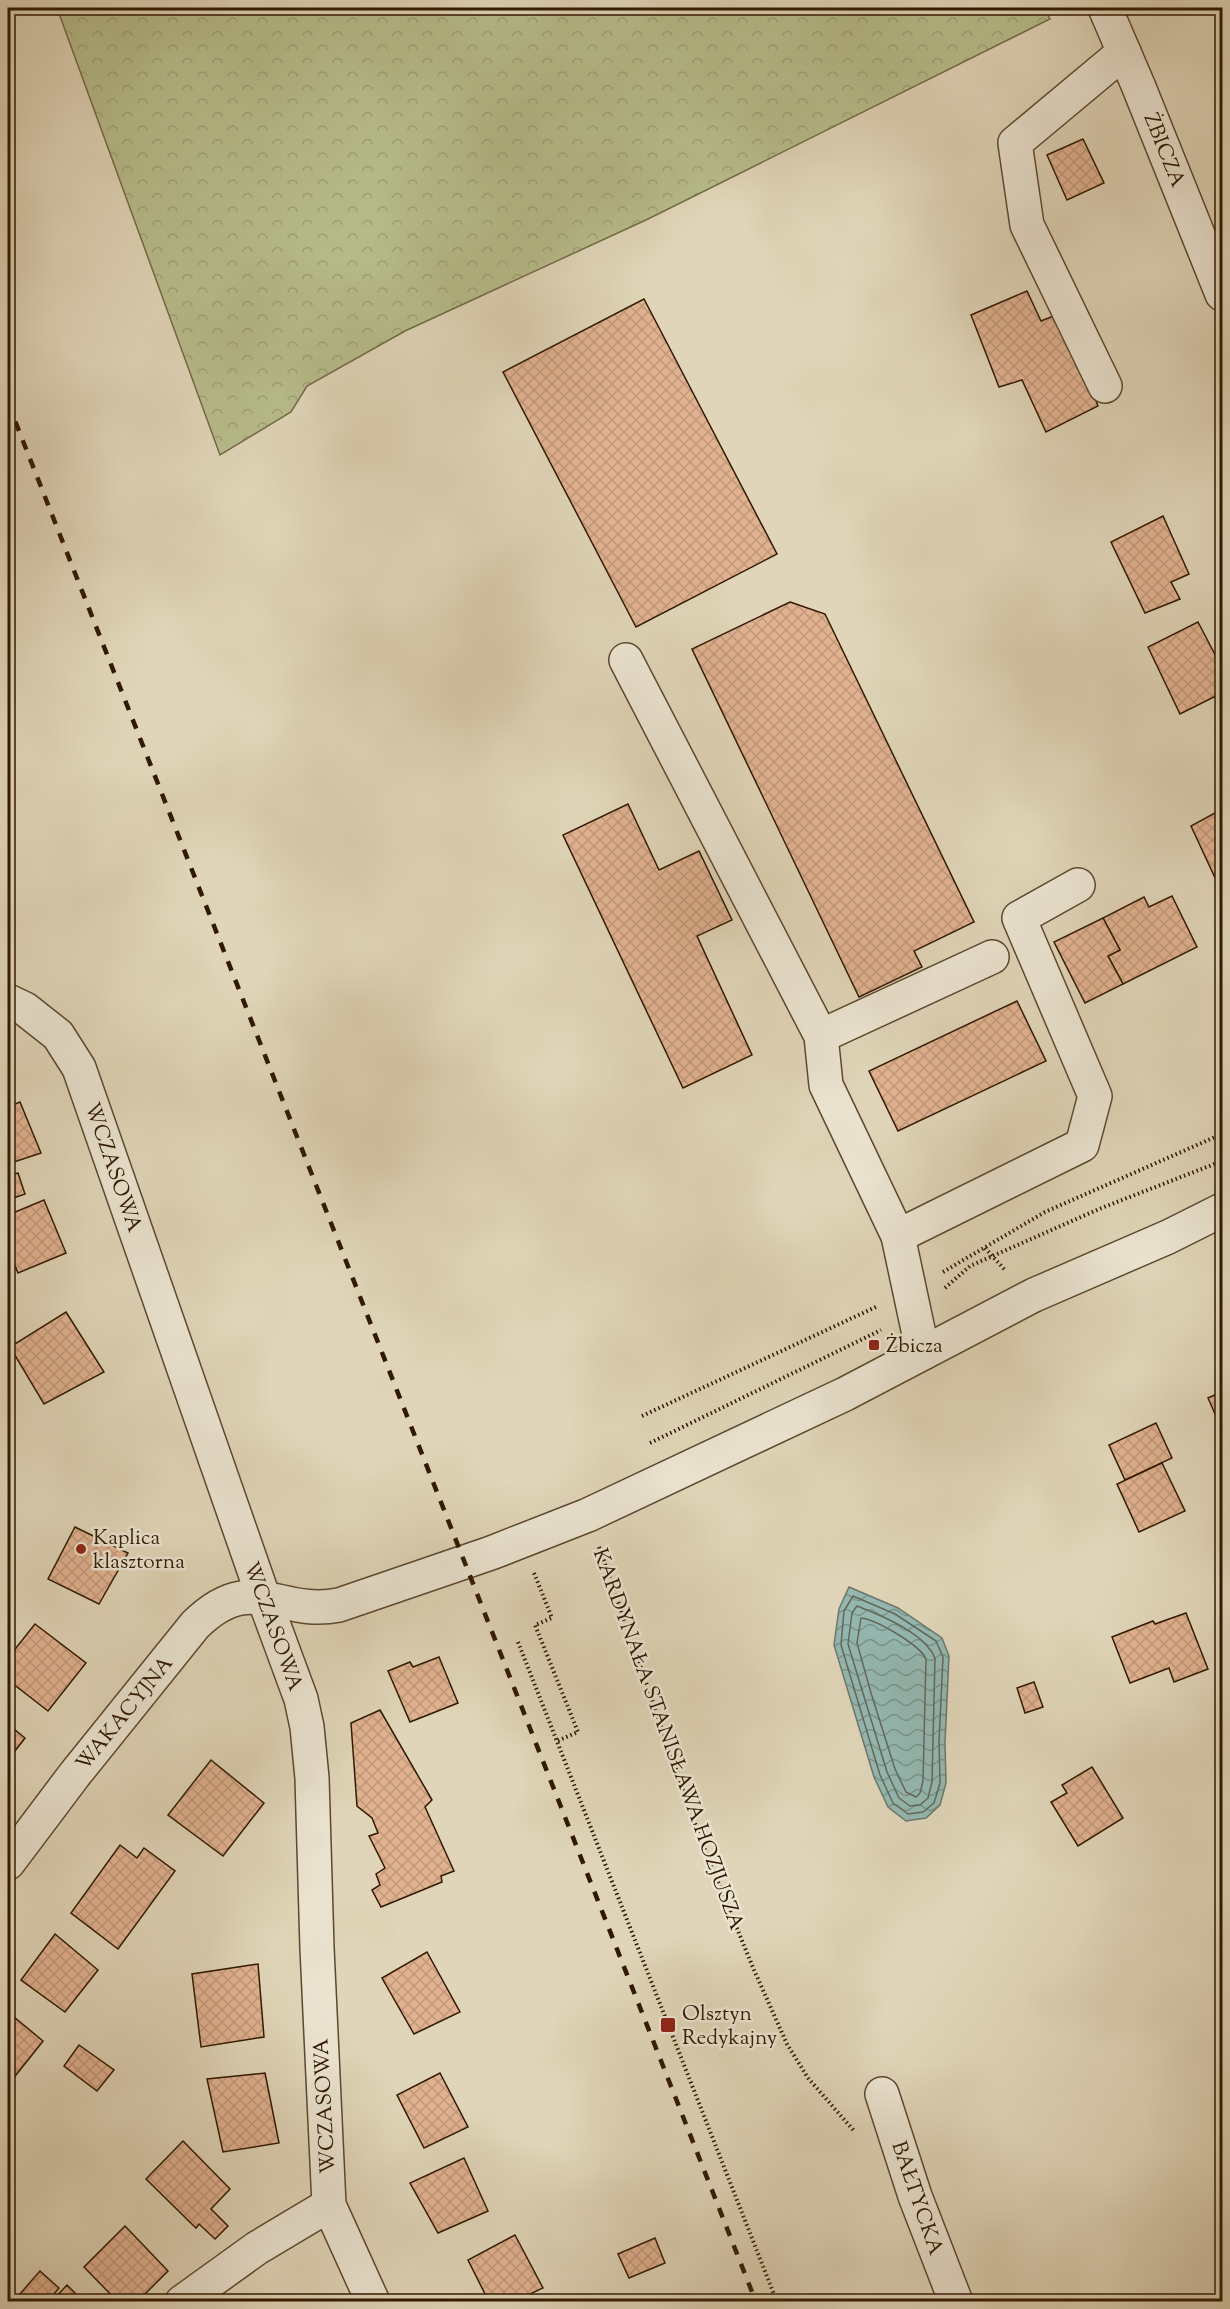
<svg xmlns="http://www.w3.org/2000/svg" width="1230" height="2309" font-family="'Sorts Mill Goudy',serif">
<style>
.forest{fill:url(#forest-crowns);stroke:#746a46;stroke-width:1.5}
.water{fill:url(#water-waves);stroke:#6c786b;stroke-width:1.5}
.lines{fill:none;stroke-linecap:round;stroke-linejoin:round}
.shore{stroke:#626859;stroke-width:1.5}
.building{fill:url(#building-cross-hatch);stroke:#301900;stroke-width:1.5}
.minor-casing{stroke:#5c482e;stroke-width:36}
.path{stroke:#301900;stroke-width:4;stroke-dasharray:1.5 3;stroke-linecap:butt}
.minor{stroke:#ebe4d1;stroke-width:33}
.rail{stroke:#301900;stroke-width:4.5;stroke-dasharray:10 10;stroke-linecap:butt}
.poi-dot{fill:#8f2418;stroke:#ebe4d1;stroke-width:2}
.labels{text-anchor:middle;stroke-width:5;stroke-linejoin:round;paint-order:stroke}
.street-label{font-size:21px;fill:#301900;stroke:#ebe4d1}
.poi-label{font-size:21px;fill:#301900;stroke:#ebe4d1;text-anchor:start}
</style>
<defs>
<pattern id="forest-crowns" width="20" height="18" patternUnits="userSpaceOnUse" patternTransform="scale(1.5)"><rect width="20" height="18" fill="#b7bc8b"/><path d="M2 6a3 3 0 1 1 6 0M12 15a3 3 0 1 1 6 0" fill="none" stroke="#9ea176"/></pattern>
<pattern id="water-waves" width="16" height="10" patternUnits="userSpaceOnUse" patternTransform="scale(1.5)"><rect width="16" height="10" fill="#94b8b2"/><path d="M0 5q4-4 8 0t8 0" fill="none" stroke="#79958e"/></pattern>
<pattern id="building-cross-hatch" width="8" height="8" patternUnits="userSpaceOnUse" patternTransform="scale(1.5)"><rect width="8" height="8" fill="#e1b290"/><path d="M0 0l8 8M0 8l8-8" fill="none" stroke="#c1987a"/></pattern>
</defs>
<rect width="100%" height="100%" fill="#e0d5b8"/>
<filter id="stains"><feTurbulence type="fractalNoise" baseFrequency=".00333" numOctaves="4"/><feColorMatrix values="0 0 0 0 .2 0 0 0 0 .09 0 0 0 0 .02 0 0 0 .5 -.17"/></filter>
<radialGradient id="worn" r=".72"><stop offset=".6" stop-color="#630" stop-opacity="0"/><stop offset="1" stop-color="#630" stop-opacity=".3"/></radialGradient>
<path class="forest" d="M57 8H1044L1050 19 648 219 405 331 307 386 291 412 220 455Z"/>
<path class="water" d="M849 1587 898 1608 942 1638 949 1656 945 1743 946 1783 940 1805 926 1818 906 1821 888 1807 874 1777 834 1645 839 1609Z"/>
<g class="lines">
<g class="shore">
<path d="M853 1596 895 1614 936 1641 943 1657 939 1742 940 1783 934 1803 923 1812 908 1814 893 1803 880 1775 841 1645 844 1611Z"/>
<path d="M857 1606C881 1615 925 1633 935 1658L932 1782 928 1798 920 1805 910 1806 899 1798 887 1772 848 1644 852 1613Z"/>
<path d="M861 1618C877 1620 920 1645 926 1659L923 1781 920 1793 916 1797 906 1792 895 1769 871 1693 857 1643Z"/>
</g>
</g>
<g class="building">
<path d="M1083 139 1104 183 1067 200 1047 155Z"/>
<path d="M1027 291 1041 321 1061 313 1098 406 1046 432 1022 380 999 387 971 315Z"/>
<path d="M644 299 777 554 636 627 503 372Z"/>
<path d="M1163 516 1189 574 1171 582 1180 599 1145 613 1111 542Z"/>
<path d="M790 602 825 614 974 922 914 951 922 967 859 997 692 649Z"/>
<path d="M1198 622 1222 668V693L1180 714 1148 647Z"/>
<path d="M628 804 659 870 699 851 732 920 697 936 752 1055 683 1088 563 835Z"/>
<path d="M1222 809V880L1217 882 1191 826Z"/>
<path d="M1172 896 1197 947 1123 984 1108 956 1120 950 1103 918 1144 897 1149 907Z"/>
<path d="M1103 918 1120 950 1108 956 1123 984 1085 1003 1054 942Z"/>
<path d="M1017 1001 1046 1061 898 1131 869 1071Z"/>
<path d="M20 1102 41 1153 8 1164V1107Z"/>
<path d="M18 1173 25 1194 8 1200V1176Z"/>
<path d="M44 1200 66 1253 18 1273 8 1249V1215Z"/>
<path d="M66 1312 104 1372 44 1404 10 1347Z"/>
<path d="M1222 1392V1430L1208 1398Z"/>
<path d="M1156 1423 1172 1458 1125 1480 1109 1445Z"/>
<path d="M1162 1463 1185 1511 1139 1532 1117 1484Z"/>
<path d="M75 1527 128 1553 99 1604 48 1579Z"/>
<path d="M1222 1573V1590L1216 1576Z"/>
<path d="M1186 1613 1208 1669 1174 1682 1169 1668 1130 1683 1112 1637 1153 1621 1155 1624Z"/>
<path d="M35 1624 86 1663 48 1711 8 1680V1658Z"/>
<path d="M439 1657 458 1703 410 1722 388 1671 410 1662 413 1667Z"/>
<path d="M1034 1682 1043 1707 1025 1713 1017 1688Z"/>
<path d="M380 1710 432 1800 425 1807 454 1871 441 1876 442 1882 381 1907 372 1890 380 1885 376 1874 385 1868 369 1836 378 1833 372 1818 357 1806 351 1723Z"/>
<path d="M8 1724 25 1738 8 1760Z"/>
<path d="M211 1760 264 1803 223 1856 168 1815Z"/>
<path d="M1092 1767 1123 1818 1078 1846 1051 1802 1067 1793 1062 1785Z"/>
<path d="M120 1845 137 1858 144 1848 175 1871 118 1949 71 1913Z"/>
<path d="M55 1934 98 1970 65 2012 21 1980Z"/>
<path d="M427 1952 460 2012 414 2034 382 1978Z"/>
<path d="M258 1964 264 2037 201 2047 192 1974Z"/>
<path d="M8 2012 43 2041 8 2085Z"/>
<path d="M79 2045 114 2070 97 2091 64 2066Z"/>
<path d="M265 2073 279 2143 223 2152 207 2079Z"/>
<path d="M440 2073 468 2127 424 2148 397 2095Z"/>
<path d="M183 2141 230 2189 211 2209 228 2226 215 2239 199 2224 196 2228 146 2179Z"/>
<path d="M464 2158 488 2211 438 2233 410 2183Z"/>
<path d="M125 2226 168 2271 137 2302H118L84 2267Z"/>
<path d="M515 2235 543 2288 513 2302H489L468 2260Z"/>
<path d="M655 2238 665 2263 629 2278 618 2254Z"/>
<path d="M40 2271 59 2288 47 2302H13Z"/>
<path d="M67 2285 84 2302H51Z"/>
</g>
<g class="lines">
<defs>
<g id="minor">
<path d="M1105 8 1138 85 1222 294"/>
<path d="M1105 386 1027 225 1015 143 1124 52"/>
<path d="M626 660 821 1036 826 1085 898 1236 923 1353"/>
<path d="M8 1001 25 1009 58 1035 79 1068 263 1596 301 1699 307 1727 312 1778 317 1948 329 2205 373 2302"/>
<path d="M821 1036 992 957"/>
<path d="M898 1236 1082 1145 1095 1096 1019 918 1078 885"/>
<path d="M8 1863 75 1774 195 1625C252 1569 278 1617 339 1605L491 1553 588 1515 845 1394 1034 1295 1168 1237 1222 1210"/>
<path d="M882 2094 915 2196 956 2302"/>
<path d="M182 2302 257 2248 329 2205"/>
</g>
</defs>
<use href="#minor" class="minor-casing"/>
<g class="path">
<path d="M985 1248 1005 1270"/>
<path d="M943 1272 1045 1212 1222 1134"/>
<path d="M945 1288 970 1266 1099 1209 1222 1161"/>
<path d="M642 1416 878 1306"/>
<path d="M650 1443 881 1330"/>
<path d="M599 1547 700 1838 754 1970 787 2044 808 2078 855 2132"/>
<path d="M534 1573 552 1618 535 1625 578 1732 557 1741"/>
<path d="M518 1642 777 2302"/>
</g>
<use href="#minor" class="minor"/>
<path class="rail" d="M8 403 756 2302"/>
</g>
<g class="poi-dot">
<rect x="868" y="1339" width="12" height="12" rx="3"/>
<circle cx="81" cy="1549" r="6"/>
<rect x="660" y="2017" width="16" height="16" rx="3"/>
</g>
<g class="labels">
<g class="street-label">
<text transform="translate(1165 150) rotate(68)" y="7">ŻBICZA</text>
<text transform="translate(114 1167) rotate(71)" y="7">WCZASOWA</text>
<text transform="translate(274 1626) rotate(70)" y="7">WCZASOWA</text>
<text transform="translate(124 1713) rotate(-51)" y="7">WAKACYJNA</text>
<text transform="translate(669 1739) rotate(70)" y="7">KARDYNAŁA STANISŁAWA HOZJUSZA</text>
<text transform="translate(324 2106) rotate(-93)" y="7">WCZASOWA</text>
<text transform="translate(918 2198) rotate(71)" y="7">BAŁTYCKA</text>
</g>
<g class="poi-label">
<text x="886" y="1352">Żbicza</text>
<text x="93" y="1544">Kaplica<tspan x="93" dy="24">klasztorna</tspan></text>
<text x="682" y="2020">Olsztyn<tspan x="682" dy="24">Redykajny</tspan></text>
</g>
</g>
<rect width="1230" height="2309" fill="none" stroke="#e0d5b8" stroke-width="30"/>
<rect x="9" y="9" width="1212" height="2291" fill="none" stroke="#301900" stroke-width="3"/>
<rect x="15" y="15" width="1200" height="2279" fill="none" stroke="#301900" stroke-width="1.5"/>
<rect width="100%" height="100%" filter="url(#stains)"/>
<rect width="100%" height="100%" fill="url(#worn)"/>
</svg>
